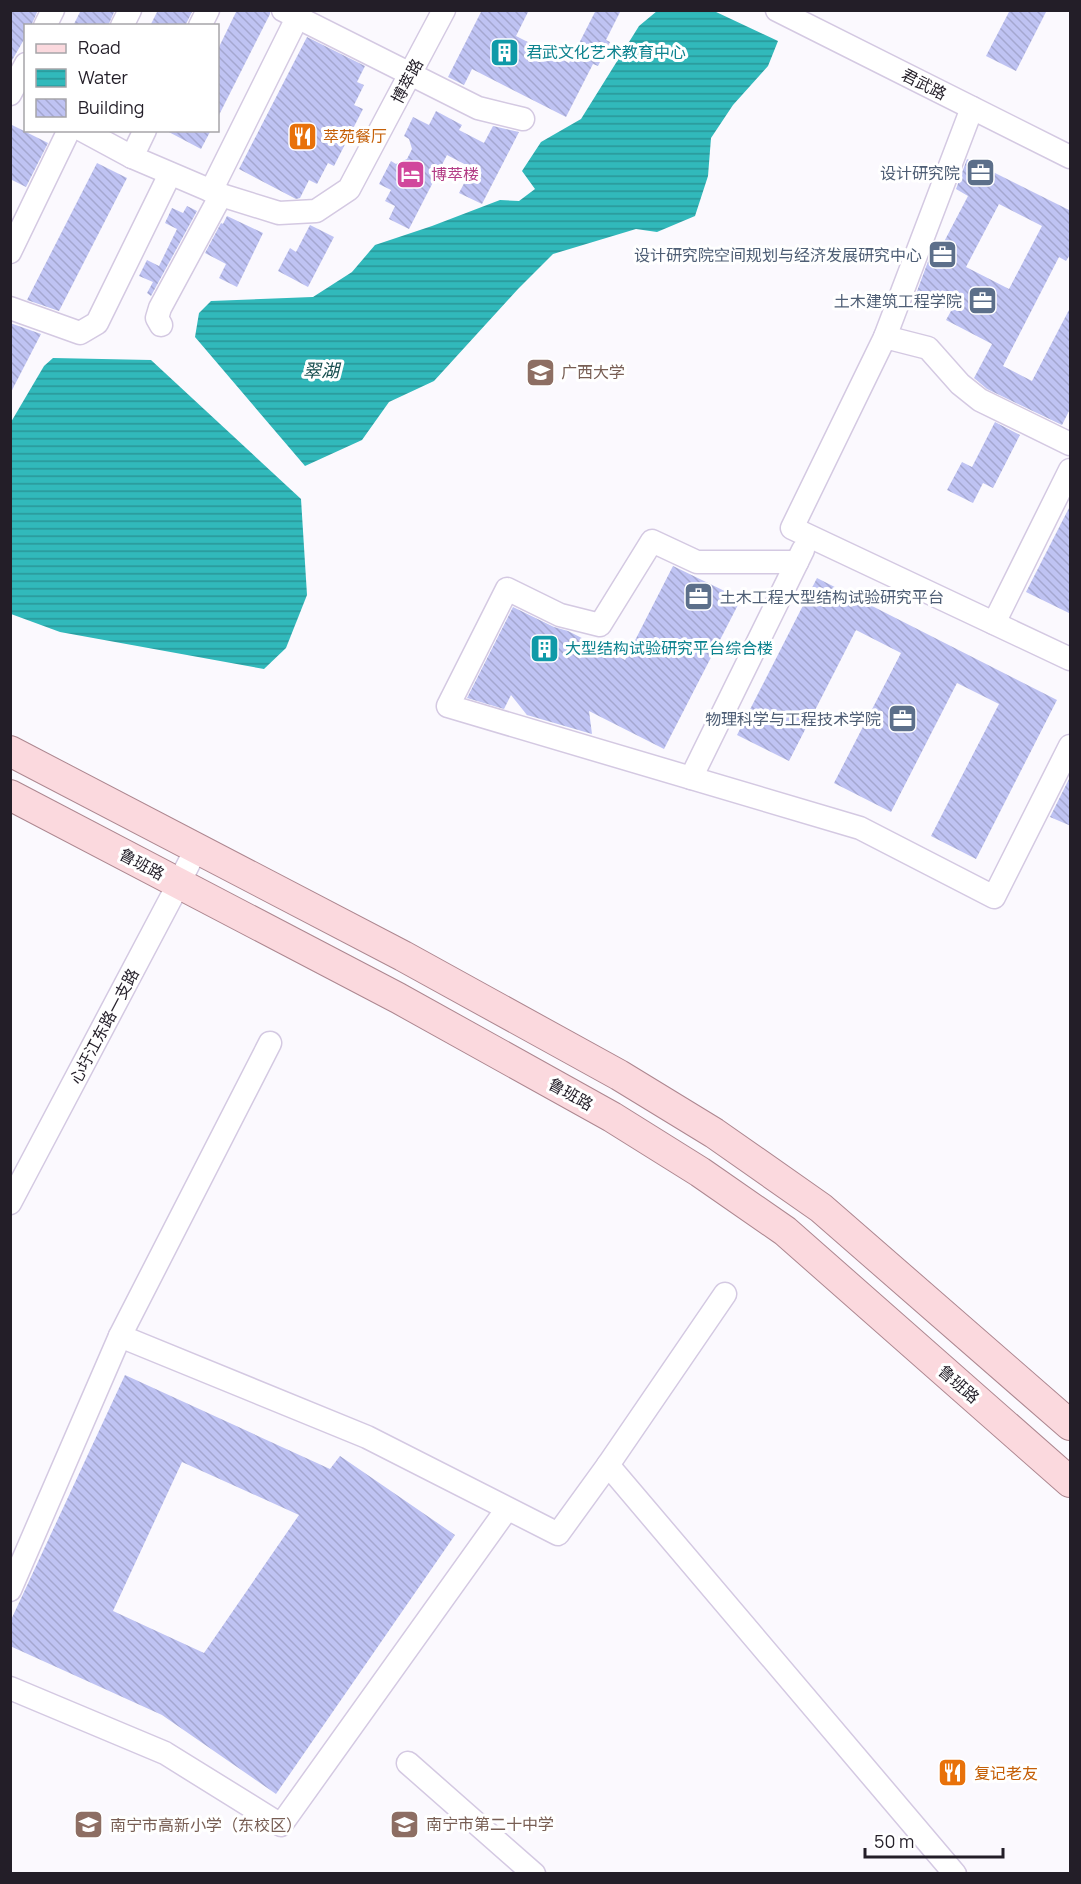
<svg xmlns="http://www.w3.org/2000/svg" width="1081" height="1884" font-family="Manrope,'Noto Sans SC',sans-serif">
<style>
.water{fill:url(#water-rules)}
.building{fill:url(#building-back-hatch);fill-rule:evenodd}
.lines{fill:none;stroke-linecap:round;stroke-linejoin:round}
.minor-casing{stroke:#d4c9e2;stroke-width:25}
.major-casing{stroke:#ad8790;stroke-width:32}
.minor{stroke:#fff;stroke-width:22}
.major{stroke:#fbd9de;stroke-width:30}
.labels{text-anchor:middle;stroke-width:6;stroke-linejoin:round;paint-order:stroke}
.culture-label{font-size:16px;fill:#0d838f;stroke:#fff;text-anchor:start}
.street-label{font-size:16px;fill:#231e28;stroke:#fff}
.food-label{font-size:16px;fill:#c56008;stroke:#fff;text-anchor:start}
.service-label{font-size:16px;fill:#4e5e75;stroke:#fff;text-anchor:end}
.hotel-label{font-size:16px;fill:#b23c85;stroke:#fff;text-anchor:start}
.education-label{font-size:16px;fill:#785e54;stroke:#fff;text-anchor:start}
.water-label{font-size:18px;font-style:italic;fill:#144c4d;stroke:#fff}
</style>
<defs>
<pattern id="water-rules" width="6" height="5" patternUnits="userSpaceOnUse" patternTransform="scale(1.5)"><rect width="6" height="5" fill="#31b9bb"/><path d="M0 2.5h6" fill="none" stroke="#299698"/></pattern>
<pattern id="building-back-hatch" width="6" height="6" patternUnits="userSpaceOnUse" patternTransform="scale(1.5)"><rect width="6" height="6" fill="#bfc3f3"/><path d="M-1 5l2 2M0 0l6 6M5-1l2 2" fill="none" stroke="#a4a7d0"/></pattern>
</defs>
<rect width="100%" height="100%" fill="#fbf9fe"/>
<g class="water">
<path d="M657 11H714L778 41 768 66 733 105 711 138 708 176 695 216 657 232 636 229 553 254 518 289 434 381 389 402 362 440 305 466 195 337 199 313 211 301 313 297 352 272 375 245 432 226 500 200 519 201 535 189 522 171 541 142 581 119 639 26Z"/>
<path d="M53 358 151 360 301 499 307 595 286 648 264 669 60 632 11 614V422L44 366Z"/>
</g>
<g class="building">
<path d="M10 10H38L31 26H26V36L10 64Z"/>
<path d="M81 10H115L108 26H73Z"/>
<path d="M158 10H193L185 26H150Z"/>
<path d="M237 10H270V14L218 117V49Z"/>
<path d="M482 10H529L516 36 569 63 596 10H621L606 40 610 42 598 66 593 64 566 117 472 69 464 85 448 77Z"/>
<path d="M1010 10H1047L1016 71 986 56Z"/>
<path d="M307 37 365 66 357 82 364 85 354 105 363 109 334 166 328 163 317 184 309 180 300 198 296 199 239 169Z"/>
<path d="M436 111 462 125 459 130 484 143 493 126 519 132 482 204 459 193 472 168 447 155 409 229 389 219 395 206 385 201 391 190 379 184 391 161 396 164 407 159 412 149 409 139 404 136 413 117 429 125Z"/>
<path d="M10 124 48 143 26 187 10 179Z"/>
<path d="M165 130H211L201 149Z"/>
<path d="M967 159 1071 211V253L1066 261 1059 257 1003 366 1032 381 1071 306V407L1062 425 987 389 974 378 992 344 946 320 951 311 916 294 930 256 935 259 968 196 956 189ZM999 204 1042 226 1009 289 966 267Z"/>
<path d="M97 163 127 178 59 311 27 300Z"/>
<path d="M187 206 197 211 151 296 147 293 153 282 139 276 147 260 159 266 177 229 165 223 172 208 183 213Z"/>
<path d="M227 216 263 233 237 287 219 278 226 264 205 253 221 223 223 224Z"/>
<path d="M310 225 334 237 308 287 278 271 290 248 296 252Z"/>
<path d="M10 323 41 334 10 394Z"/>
<path d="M995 422 1020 435 993 488 983 483 973 503 947 490 962 462 972 467Z"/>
<path d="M1071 504V614L1026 592Z"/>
<path d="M673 566 741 599 664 749 589 711 592 734 527 715 511 695 504 709 467 698 513 607 554 627 568 631 625 660Z"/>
<path d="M817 578 1057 700 976 859 931 836 999 704 957 683 891 812 834 783 901 653 856 630 789 761 737 735Z"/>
<path d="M1071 775V826L1050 817Z"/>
<path d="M125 1375 330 1469 340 1456 455 1535 276 1794 162 1715 10 1646V1622ZM182 1462 299 1515 204 1653 113 1611Z"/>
</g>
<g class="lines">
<defs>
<g id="minor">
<path d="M283 10 478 108 523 119"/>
<path d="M777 10 1070 157"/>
<path d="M45 26 53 10"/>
<path d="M122 26 130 10"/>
<path d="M200 26 208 10"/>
<path d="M10 94 26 64"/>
<path d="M972 108 885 337 792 528 1070 659"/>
<path d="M82 130 132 157 221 195 279 213 316 211 349 189 444 10"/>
<path d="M132 157 145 130"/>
<path d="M211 191 297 18"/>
<path d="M10 252 69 130"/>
<path d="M10 308 80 333 97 323 170 174"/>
<path d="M161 325 157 318 160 308 221 195"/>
<path d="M885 337 928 348 960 384 980 400 1070 444"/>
<path d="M797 562H697L652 541 600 625 560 615 507 589 448 706 860 828 994 897 1070 746"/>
<path d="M994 623 1070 470"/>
<path d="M691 778 803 550"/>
<path d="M10 1203 179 883 197 847"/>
<path d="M120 1336 367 1437 558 1534 608 1465 725 1294"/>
<path d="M608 1465 955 1874"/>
<path d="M10 1590 120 1336 270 1043"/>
<path d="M10 1688 165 1753 281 1825 507 1509"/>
<path d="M408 1763 534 1874"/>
</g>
<g id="major">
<path d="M10 751 403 956 619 1075 714 1133 821 1208 1070 1425"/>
<path d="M10 795 398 998 612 1117 700 1172 785 1231 1070 1482"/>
</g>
</defs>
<use href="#minor" class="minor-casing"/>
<use href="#major" class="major-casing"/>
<use href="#minor" class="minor"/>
<use href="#major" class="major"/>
</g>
<defs>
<symbol id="building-square" viewBox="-11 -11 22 22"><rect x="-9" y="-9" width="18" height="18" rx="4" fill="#0f9aa8" stroke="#fff"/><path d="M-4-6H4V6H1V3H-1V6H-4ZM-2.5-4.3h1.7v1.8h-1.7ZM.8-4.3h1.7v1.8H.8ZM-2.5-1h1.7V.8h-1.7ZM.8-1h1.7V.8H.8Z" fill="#fff"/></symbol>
<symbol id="restaurant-square" viewBox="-11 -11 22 22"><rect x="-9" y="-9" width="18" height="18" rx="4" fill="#e8710a" stroke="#fff"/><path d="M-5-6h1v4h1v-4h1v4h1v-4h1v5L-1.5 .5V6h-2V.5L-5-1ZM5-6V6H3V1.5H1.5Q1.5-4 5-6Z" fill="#fff"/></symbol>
<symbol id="office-square" viewBox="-11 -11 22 22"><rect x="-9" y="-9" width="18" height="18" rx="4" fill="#5c6f8a" stroke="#fff"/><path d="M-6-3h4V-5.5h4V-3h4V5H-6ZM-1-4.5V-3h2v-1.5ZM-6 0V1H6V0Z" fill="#fff"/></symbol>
<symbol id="hotel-square" viewBox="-11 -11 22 22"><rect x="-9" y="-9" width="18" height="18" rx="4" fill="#d1479c" stroke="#fff"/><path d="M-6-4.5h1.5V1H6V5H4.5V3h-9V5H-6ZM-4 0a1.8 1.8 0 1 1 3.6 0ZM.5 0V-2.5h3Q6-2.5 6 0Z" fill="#fff"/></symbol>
<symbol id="university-square" viewBox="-11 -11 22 22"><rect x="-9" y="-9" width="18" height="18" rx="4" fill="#8d6e63" stroke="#fff"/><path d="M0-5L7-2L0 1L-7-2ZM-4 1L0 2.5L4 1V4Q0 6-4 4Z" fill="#fff"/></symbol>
<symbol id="school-square" viewBox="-11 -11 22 22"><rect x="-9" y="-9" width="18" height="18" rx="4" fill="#8d6e63" stroke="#fff"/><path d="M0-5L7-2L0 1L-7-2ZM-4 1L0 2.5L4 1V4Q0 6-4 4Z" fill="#fff"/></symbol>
</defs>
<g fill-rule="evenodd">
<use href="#building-square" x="488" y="36" width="33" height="33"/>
<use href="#restaurant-square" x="286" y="120" width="33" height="33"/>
<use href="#office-square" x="964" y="156" width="33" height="33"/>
<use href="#hotel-square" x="394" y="158" width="33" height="33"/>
<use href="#office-square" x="926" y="238" width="33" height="33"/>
<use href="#office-square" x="966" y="284" width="33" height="33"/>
<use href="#university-square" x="524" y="356" width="33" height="33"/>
<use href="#office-square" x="682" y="580" width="33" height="33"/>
<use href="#building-square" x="528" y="632" width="33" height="33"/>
<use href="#office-square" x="886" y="702" width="33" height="33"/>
<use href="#restaurant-square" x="936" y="1756" width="33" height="33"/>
<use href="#school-square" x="388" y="1808" width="33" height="33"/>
<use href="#school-square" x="72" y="1808" width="33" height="33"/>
</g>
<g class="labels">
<g class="culture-label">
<text x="526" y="58">君武文化艺术教育中心</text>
<text x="565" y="654">大型结构试验研究平台综合楼</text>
</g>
<g class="street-label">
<text transform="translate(407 81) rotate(-62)" y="6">博萃路</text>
<text transform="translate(924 84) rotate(27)" y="6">君武路</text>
<text transform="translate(142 864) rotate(28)" y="6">鲁班路</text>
<text transform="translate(104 1026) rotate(-62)" y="6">心圩江东路一支路</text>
<text transform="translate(571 1094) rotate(29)" y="6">鲁班路</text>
<text transform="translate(959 1384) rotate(41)" y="6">鲁班路</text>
</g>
<g class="food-label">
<text x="323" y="142">萃苑餐厅</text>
<text x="974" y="1779">复记老友</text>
</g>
<g class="service-label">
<text x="960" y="179">设计研究院</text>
<text x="922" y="261">设计研究院空间规划与经济发展研究中心</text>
<text x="962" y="307">土木建筑工程学院</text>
<text x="720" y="603" text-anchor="start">土木工程大型结构试验研究平台</text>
<text x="881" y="725">物理科学与工程技术学院</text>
</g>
<g class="hotel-label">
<text x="431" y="180">博萃楼</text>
</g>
<g class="education-label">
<text x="561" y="378">广西大学</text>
<text x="426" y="1830">南宁市第二十中学</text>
<text x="110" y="1831">南宁市高新小学（东校区）</text>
</g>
<g class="water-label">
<text x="321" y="377">翠湖</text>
</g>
</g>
<rect width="1081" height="1884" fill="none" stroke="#231e28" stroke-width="24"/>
<rect x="24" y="24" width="195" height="108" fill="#ffffff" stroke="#a7a5a9" stroke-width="1.5"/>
<rect x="36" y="44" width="30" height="9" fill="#fbd9de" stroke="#a7a5a9" stroke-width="1.5"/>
<text x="78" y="54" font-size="18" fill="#231e28">Road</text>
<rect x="36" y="69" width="30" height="18" fill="url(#water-rules)" stroke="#a7a5a9" stroke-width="1.5"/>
<text x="78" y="84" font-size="18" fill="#231e28">Water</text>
<rect x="36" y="99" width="30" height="18" fill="url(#building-back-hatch)" stroke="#a7a5a9" stroke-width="1.5"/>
<text x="78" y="114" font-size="18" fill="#231e28">Building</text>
<path d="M865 1848v9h138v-9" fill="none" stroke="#231e28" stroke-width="3"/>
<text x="874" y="1848" font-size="18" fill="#231e28" stroke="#ffffff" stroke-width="4.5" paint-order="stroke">50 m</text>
</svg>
